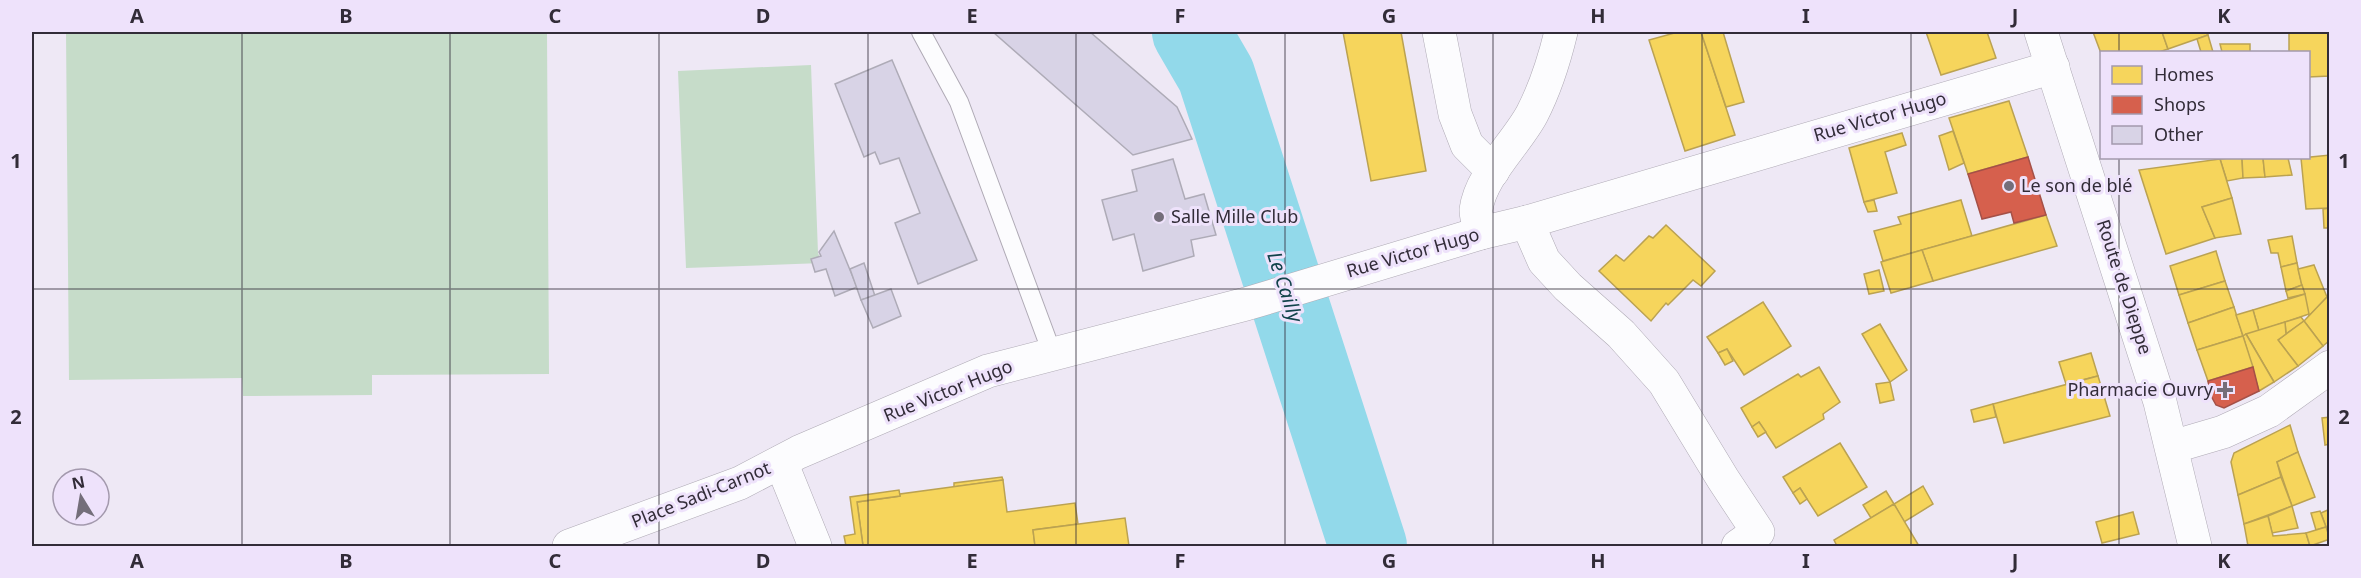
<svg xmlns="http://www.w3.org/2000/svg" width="2361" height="578" font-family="'Noto Sans',sans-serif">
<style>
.green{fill:#c6dcc9}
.homes{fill:#f6d55c;stroke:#bba251;stroke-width:1.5}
.shops{fill:#d6604d;stroke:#a55047;stroke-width:1.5}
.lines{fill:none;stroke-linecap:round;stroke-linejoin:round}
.river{stroke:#92d9ea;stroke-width:78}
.building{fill:#d8d3e6;stroke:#aeabb7;stroke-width:1.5}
.service-casing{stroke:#afaab5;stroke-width:20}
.minor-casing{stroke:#afaab5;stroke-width:34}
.secondary-casing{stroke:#afaab5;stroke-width:34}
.service{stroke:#fcfcfe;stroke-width:18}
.minor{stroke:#fcfcfe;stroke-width:33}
.secondary{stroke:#fcfcfe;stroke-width:33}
.grid{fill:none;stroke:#322c38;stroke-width:1.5;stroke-opacity:0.55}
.poi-dot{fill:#746e7a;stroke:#eee2fb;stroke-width:2}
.labels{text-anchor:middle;stroke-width:6;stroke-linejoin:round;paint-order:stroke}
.street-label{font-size:18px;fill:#322c38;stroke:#eee2fb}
.poi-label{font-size:18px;fill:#322c38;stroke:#eee2fb;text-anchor:start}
.water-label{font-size:20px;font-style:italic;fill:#11424a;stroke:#eee2fb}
.neatline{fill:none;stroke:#322c38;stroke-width:2}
.grid-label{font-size:20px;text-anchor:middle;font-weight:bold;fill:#322c38}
</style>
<rect width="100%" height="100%" fill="#eee8f5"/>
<g class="green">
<path d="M66 32H547L549 374 372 375V395L243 396 242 378 69 380Z"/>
<path d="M811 65 818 253 822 263 686 268 678 71Z"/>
</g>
<g class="homes">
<path d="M1343 32H1401L1426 171 1371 181Z"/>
<path d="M1678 32H1701L1735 135 1685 151 1649 40Z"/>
<path d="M1701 32H1723L1744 102 1726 107Z"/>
<path d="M1926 32H1987L1996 58 1941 75Z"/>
<path d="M2093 32H2162L2168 49 2159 52H2102V56Z"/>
<path d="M2162 32H2206L2208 35 2168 49Z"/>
<path d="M2289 32H2330V76L2308 77V52H2289Z"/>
<path d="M2208 35 2213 52H2201L2197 39Z"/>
<path d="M2220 44H2250V52H2222Z"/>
<path d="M2009 101 2028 157 1968 174 1949 118Z"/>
<path d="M1953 131 1964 163 1949 170 1939 136Z"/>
<path d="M1902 133 1906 145 1885 152 1897 193 1864 202 1849 148Z"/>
<path d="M2330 155V208L2306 209 2301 158Z"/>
<path d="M2228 158H2242L2243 178 2227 181 2220 159Z"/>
<path d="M2242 158H2263L2265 177 2243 178Z"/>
<path d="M2263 158H2288L2292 175 2265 177Z"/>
<path d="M2220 159 2232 198 2202 207 2215 238 2166 254 2139 170Z"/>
<path d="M2232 198 2241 234 2215 238 2202 207Z"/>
<path d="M1874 200 1877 211 1868 212 1864 202Z"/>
<path d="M1961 200 1972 236 1883 261 1874 231 1901 224 1898 217Z"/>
<path d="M2330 208V228H2324L2323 209Z"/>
<path d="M2046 215 2057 246 1933 281 1922 250Z"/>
<path d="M1666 225 1715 271 1701 286 1693 280 1668 305 1666 303 1651 321 1599 271 1616 255 1624 261 1649 236 1653 238Z"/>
<path d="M2292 236 2297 263 2281 267 2278 253H2271L2268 240Z"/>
<path d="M1922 250 1933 281 1891 293 1881 262Z"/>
<path d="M2216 251 2225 281 2179 295 2170 266Z"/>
<path d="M2297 263 2302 285 2286 291 2281 267Z"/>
<path d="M2314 265 2327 297 2309 316 2298 269Z"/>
<path d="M1879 270 1884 291 1869 294 1864 274Z"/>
<path d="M2225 281 2234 307 2188 323 2179 295Z"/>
<path d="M2302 285 2305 294 2288 298 2286 291Z"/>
<path d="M2305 294 2309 314 2259 331 2253 310Z"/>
<path d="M2327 297 2330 300V340L2323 346 2304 321Z"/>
<path d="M1763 302 1791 346 1744 375 1727 349 1718 353 1707 337Z"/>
<path d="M2234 307 2243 336 2197 350 2188 323Z"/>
<path d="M2253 310 2259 331 2243 336 2236 315Z"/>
<path d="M2301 317 2304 321 2286 334 2285 322Z"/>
<path d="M2304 321 2323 346 2298 366 2278 340Z"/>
<path d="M2285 322 2286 334 2278 340 2298 366 2274 382 2246 334Z"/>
<path d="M1880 324 1907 370 1890 382 1862 334Z"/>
<path d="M2246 334 2274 382 2259 391 2243 336Z"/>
<path d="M2243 336 2253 367 2208 381 2197 350Z"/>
<path d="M1727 349 1733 361 1725 365 1718 353Z"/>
<path d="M2091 353 2098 376 2066 384 2059 362Z"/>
<path d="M1819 367 1840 402 1823 414 1824 419 1776 448 1759 422 1752 427 1741 408 1798 374 1801 377Z"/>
<path d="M2098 376 2110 416 2004 443 1993 404Z"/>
<path d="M1890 382 1894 400 1880 403 1876 384Z"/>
<path d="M1993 404 1996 417 1974 422 1971 410Z"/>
<path d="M2330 417V444L2325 445 2322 418Z"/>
<path d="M1759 422 1766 432 1758 437 1752 427Z"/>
<path d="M2290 425 2298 452 2277 462 2281 477 2238 495 2231 462 2234 453Z"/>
<path d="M1840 443 1867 487 1818 516 1800 488 1793 493 1783 477Z"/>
<path d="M2298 452 2315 497 2292 506 2277 462Z"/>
<path d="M1002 477 1003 480 954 487V483Z"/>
<path d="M2281 477 2292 506 2244 524 2238 495Z"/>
<path d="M1003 480 1007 512 1075 503 1078 524 1033 530 1035 546H863L857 502 900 496V494Z"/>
<path d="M1923 486 1933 504 1904 522 1894 504Z"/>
<path d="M1800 488 1807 499 1800 504 1793 493Z"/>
<path d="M899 490 900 496 857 502 863 546H846L844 536 855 534 850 497Z"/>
<path d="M1886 491 1894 504 1871 518 1863 505Z"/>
<path d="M1894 504 1919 546H1837L1834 540Z"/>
<path d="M2292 506 2298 528 2272 533 2268 516Z"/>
<path d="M2330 509V538L2321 513Z"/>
<path d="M2320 511 2326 527 2316 530 2311 513Z"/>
<path d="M2133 512 2139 534 2102 543 2096 522Z"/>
<path d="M2268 516 2273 536 2306 533 2310 546H2248L2244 524Z"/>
<path d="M1125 518 1129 546H1035L1033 530Z"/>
<path d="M2326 527 2330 539 2310 546 2306 533Z"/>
</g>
<g class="shops">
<path d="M2028 157 2046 215 2014 223 2011 212 1982 219 1968 174Z"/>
<path d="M2253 367 2259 391 2224 408 2216 405 2210 394 2208 381Z"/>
</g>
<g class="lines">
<path class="river" d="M1191 32 1216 75 1368 546"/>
</g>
<g class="building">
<path d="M993 32H1090L1177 107 1192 139 1133 155Z"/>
<path d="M892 60 977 260 918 284 895 223 920 213 899 158 880 164 875 152 864 157 835 84Z"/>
<path d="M1173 159 1185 199 1204 194 1216 235 1191 240 1194 256 1143 271 1134 234 1113 240 1102 200 1137 191 1132 170Z"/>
<path d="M834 231 857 287 835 296 826 269 815 272 811 259 821 256 819 252Z"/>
<path d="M864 263 875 296 861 300 850 269Z"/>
<path d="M891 289 901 316 873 328 861 300Z"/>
</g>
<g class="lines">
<defs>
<path id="service" d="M921 32 959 102 1052 353"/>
<g id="minor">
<path d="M1439 32 1455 114 1467 145 1493 171"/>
<path d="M1527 222 1544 261 1568 287 1621 334 1664 382 1723 479 1758 532 1738 546"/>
<path d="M1481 233C1479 226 1476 217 1476 210 1480 176 1516 144 1532 114 1546 87 1554 61 1561 32"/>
<path d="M2172 447 2223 432 2269 411 2330 367"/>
<path d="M781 462 815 546"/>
<path d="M569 546 740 483 799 452 988 371 1246 304 1481 233 1527 222 2053 67"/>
</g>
<path id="secondary" d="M2041 32 2160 402 2195 546"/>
</defs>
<use href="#service" class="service-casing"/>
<use href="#minor" class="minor-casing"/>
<use href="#secondary" class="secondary-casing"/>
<use href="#service" class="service"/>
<use href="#minor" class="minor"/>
<use href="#secondary" class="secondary"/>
</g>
<path class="grid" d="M242 32V546M450 32V546M659 32V546M868 32V546M1076 32V546M1285 32V546M1493 32V546M1702 32V546M1911 32V546M2119 32V52M2119 158V546M32 289H2330"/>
<g class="poi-dot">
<circle cx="2009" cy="186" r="6"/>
<circle cx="1159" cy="217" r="6"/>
<path d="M2222 381h6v6h6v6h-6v6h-6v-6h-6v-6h6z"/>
</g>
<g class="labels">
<g class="street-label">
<text transform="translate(1880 117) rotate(-16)" y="6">Rue Victor Hugo</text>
<text transform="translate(1413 253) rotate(-16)" y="6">Rue Victor Hugo</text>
<text transform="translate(2124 287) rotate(72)" y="6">Route de Dieppe</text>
<text transform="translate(948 391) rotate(-22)" y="6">Rue Victor Hugo</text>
<text transform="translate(701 495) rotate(-22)" y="6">Place Sadi-Carnot</text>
</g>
<g class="poi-label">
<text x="2021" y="192">Le son de blé</text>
<text x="1171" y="223">Salle Mille Club</text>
<text x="2213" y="396" text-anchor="end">Pharmacie Ouvry</text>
</g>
<g class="water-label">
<text transform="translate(1285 287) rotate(72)" y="7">Le Cailly</text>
</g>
</g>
<rect width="2361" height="578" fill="none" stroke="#eee2fb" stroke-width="66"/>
<rect x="2100" y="51" width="210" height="108" fill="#eee2fb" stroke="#a399ad" stroke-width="1.5"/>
<rect x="2112" y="66" width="30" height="18" fill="#f6d55c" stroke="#a399ad" stroke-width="1.5"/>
<text x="2154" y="81" font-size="18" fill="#322c38">Homes</text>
<rect x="2112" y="96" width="30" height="18" fill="#d6604d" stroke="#a399ad" stroke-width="1.5"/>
<text x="2154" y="111" font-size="18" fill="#322c38">Shops</text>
<rect x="2112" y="126" width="30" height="18" fill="#d8d3e6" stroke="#a399ad" stroke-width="1.5"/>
<text x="2154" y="141" font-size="18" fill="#322c38">Other</text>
<g transform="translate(81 497) rotate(349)"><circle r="28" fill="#eee2fb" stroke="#a399ad" stroke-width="1.5"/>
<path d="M0-4.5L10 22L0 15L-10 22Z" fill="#746e7a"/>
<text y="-9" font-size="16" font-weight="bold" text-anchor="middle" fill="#322c38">N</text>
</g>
<rect x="33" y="33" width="2295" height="512" class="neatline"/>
<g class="grid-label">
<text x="137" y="23">A</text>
<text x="346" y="23">B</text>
<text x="555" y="23">C</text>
<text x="763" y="23">D</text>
<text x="972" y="23">E</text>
<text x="1180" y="23">F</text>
<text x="1389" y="23">G</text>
<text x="1598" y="23">H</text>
<text x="1806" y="23">I</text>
<text x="2015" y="23">J</text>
<text x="2224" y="23">K</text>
<text x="16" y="168">1</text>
<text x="2344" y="168">1</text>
<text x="16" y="424">2</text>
<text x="2344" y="424">2</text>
<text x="137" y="568">A</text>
<text x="346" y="568">B</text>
<text x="555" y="568">C</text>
<text x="763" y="568">D</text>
<text x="972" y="568">E</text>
<text x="1180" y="568">F</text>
<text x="1389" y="568">G</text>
<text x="1598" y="568">H</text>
<text x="1806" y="568">I</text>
<text x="2015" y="568">J</text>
<text x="2224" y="568">K</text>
</g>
</svg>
